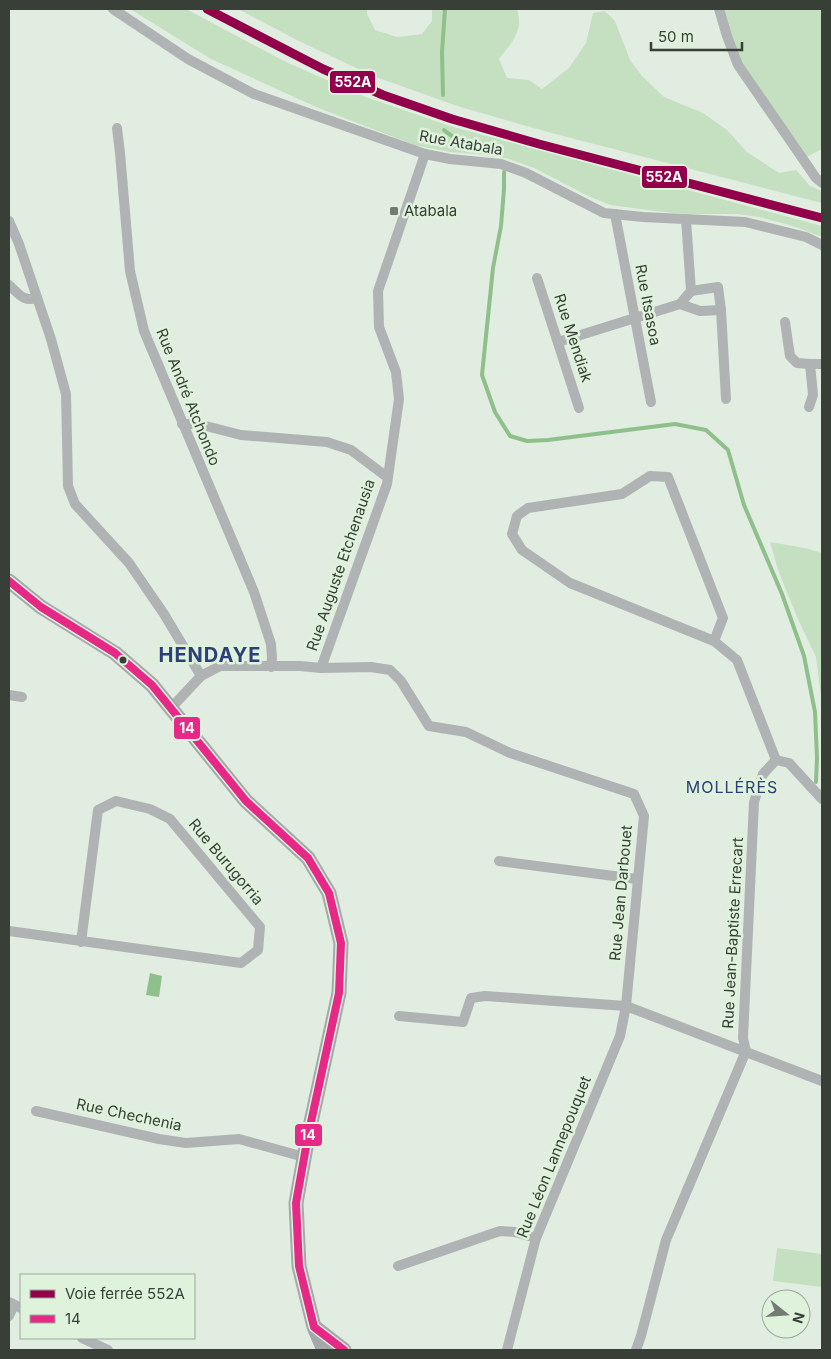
<svg xmlns="http://www.w3.org/2000/svg" width="831" height="1359" font-family="Inter,sans-serif">
<style>
.green{fill:#c4e0c1}
.water{fill:#8fbf8b}
.lines{fill:none;stroke-linecap:round;stroke-linejoin:round}
.stream{stroke:#8fbf8b;stroke-width:4}
.minor{stroke:#b0b3b4;stroke-width:10}
.secondary{stroke:#a5a8aa;stroke-width:15}
.bus-1-casing{stroke:#def2dc;stroke-width:11}
.bus-1{stroke:#e62987;stroke-width:8}
.rail-1-casing{stroke:#def2dc;stroke-width:12}
.rail-1{stroke:#92004c;stroke-width:9}
.poi-dot{fill:#737c72;stroke:#def2dc;stroke-width:2}
.bus-dot{fill:#373f37;stroke:#def2dc;stroke-width:2}
.labels{text-anchor:middle;stroke-width:5;stroke-linejoin:round;paint-order:stroke}
.street-label{font-size:15px;fill:#373f37;stroke:#def2dc}
.poi-label{font-size:15px;fill:#373f37;stroke:#def2dc;text-anchor:start}
.neighbourhood-label{font-size:16px;letter-spacing:1px;fill:#2c3f78;stroke:#def2dc}
.district-label{font-size:20px;font-weight:bold;letter-spacing:1px;fill:#2c3f78;stroke:#def2dc}
.line-badge{stroke:#def2dc;stroke-width:2}
.badge-label{font-size:14px;text-anchor:middle;font-weight:bold;fill:#fff}
</style>
<rect width="100%" height="100%" fill="#e2ede1"/>
<g class="green">
<path d="M130 9H186L284 61 363 96 450 126 822 226V237L793 226 759 217 737 214H686L655 211 610 205 588 196 534 168 506 158 477 154 450 152 414 145 316 107 211 59Z"/>
<path d="M238 9H367V14L375 30 397 37 422 34 432 21V9H517C524 31 512 42 499 59L507 78 529 80 542 89 569 68 586 43 593 13 605 11 615 21 630 60 642 76 664 97 703 113 727 130 747 152 779 173 796 170 810 186 822 191V203L544 131 457 106 373 76 299 41Z"/>
<path d="M719 9H822V149L803 159 738 65Z"/>
<path d="M770 542 805 548 822 553V743L821 697 816 657 797 617 778 570Z"/>
<path d="M777 1248 822 1254V1287L773 1281Z"/>
</g>
<path class="water" d="M150 973 162 976 159 997 146 995Z"/>
<g class="lines">
<g class="stream">
<path d="M443 95 442 52 445 9"/>
<path d="M444 130C448 133 453 138 458 139 471 144 486 140 495 153"/>
<path d="M504 172V189L501 226 493 268 482 375 495 412 510 436 527 441 548 440 675 424 706 430 728 450 744 505 782 594 804 656 815 712 817 758 816 782"/>
</g>
<g class="minor">
<path d="M113 9 188 59 254 94 425 154 450 159 501 164 526 173 604 213 643 217 745 222 806 237 822 245"/>
<path d="M719 9 727 36 738 65 816 178 822 183"/>
<path d="M117 128 120 153 130 271 144 331 254 592 271 644 272 658 271 667"/>
<path d="M615 214 651 402"/>
<path d="M686 219 691 291 680 304 700 311 721 310 726 399"/>
<path d="M9 221 19 244 51 339 66 394 68 486 75 504 129 563 164 614 201 676"/>
<path d="M537 278 579 408"/>
<path d="M9 285C19 294 23 302 37 298"/>
<path d="M691 291 718 287 721 310"/>
<path d="M785 322 790 356 797 363 810 364 813 395 809 407"/>
<path d="M558 342 680 304"/>
<path d="M810 364H822"/>
<path d="M182 424H198L241 435 327 442 351 450 387 477"/>
<path d="M321 668 387 484 399 399 396 372 379 327 378 291 425 154"/>
<path d="M9 695 22 697"/>
<path d="M171 708 201 676 220 666H300L321 668 371 667 390 670 401 681 429 726 466 732 510 753 634 794 644 816 626 1006 620 1036 536 1238 507 1350"/>
<path d="M776 760 789 763 822 799"/>
<path d="M499 861 637 879"/>
<path d="M9 931 241 963 258 950 260 927 170 819 150 809 116 801 98 810 81 942"/>
<path d="M399 1016 463 1022 471 998 485 996 626 1006 822 1081"/>
<path d="M36 1111 159 1139 186 1143 239 1139 304 1157"/>
<path d="M398 1266 500 1231 515 1232 536 1238"/>
<path d="M9 1302 21 1308"/>
<path d="M9 1316 14 1305"/>
<path d="M82 1338 108 1350"/>
<path d="M636 1350 641 1336 666 1240 746 1051 743 1038 754 802 763 774 776 760 737 660 714 641 570 583 522 550 512 534 517 516 528 508 622 494 650 476 668 477 723 618 714 641"/>
</g>
<g class="secondary">
<path d="M9 581 41 607 115 653 152 685 246 801 308 858 329 893 341 943 339 993 308 1136 296 1203 299 1266 314 1327 324 1350"/>
<path d="M317 1329 344 1350"/>
</g>
<defs>
<path id="bus-1" d="M9 581 41 607 115 653 152 685 246 801 308 858 329 893 341 943 339 993 308 1136 296 1203 299 1266 314 1327 344 1350"/>
</defs>
<use href="#bus-1" class="bus-1-casing"/>
<use href="#bus-1" class="bus-1"/>
<defs>
<path id="rail-1" d="M207 9 323 69 383 95 452 119 539 144 822 218"/>
</defs>
<use href="#rail-1" class="rail-1-casing"/>
<use href="#rail-1" class="rail-1"/>
</g>
<rect class="poi-dot" x="389" y="206" width="10" height="10" rx="2.5"/>
<circle class="bus-dot" cx="123" cy="660" r="4.5"/>
<g class="labels">
<g class="street-label">
<text transform="translate(461 143) rotate(10)" y="5">Rue Atabala</text>
<text transform="translate(648 305) rotate(79)" y="5">Rue Itsasoa</text>
<text transform="translate(573 338) rotate(72)" y="5">Rue Mendiak</text>
<text transform="translate(188 397) rotate(68)" y="5">Rue André Atchondo</text>
<text transform="translate(341 565) rotate(-71)" y="5">Rue Auguste Etchenausia</text>
<text transform="translate(226 862) rotate(50)" y="5">Rue Burugorria</text>
<text transform="translate(621 893) rotate(-85)" y="5">Rue Jean Darbouet</text>
<text transform="translate(733 933) rotate(-87)" y="5">Rue Jean-Baptiste Errecart</text>
<text transform="translate(129 1115) rotate(12)" y="5">Rue Chechenia</text>
<text transform="translate(554 1157) rotate(-68)" y="5">Rue Léon Lannepouquet</text>
</g>
<g class="poi-label">
<text x="404" y="216">Atabala</text>
</g>
<g class="neighbourhood-label">
<text x="732" y="793">MOLLÉRÈS</text>
</g>
<g class="district-label">
<text x="210" y="662">HENDAYE</text>
</g>
</g>
<g class="line-badge">
<rect x="329" y="70" width="47" height="24" rx="5" fill="#92004c"/>
<rect x="641" y="165" width="47" height="24" rx="5" fill="#92004c"/>
<rect x="173" y="716" width="28" height="24" rx="5" fill="#e62987"/>
<rect x="294" y="1123" width="29" height="24" rx="5" fill="#e62987"/>
</g>
<g class="badge-label">
<text x="353" y="87">552A</text>
<text x="664" y="182">552A</text>
<text x="187" y="733">14</text>
<text x="308" y="1140">14</text>
</g>
<rect width="831" height="1359" fill="none" stroke="#373f37" stroke-width="20"/>
<rect x="20" y="1274" width="175" height="65" fill="#def2dc" stroke="#9baa9a"/>
<rect x="30" y="1290" width="25" height="8" fill="#92004c" stroke="#9baa9a"/>
<text x="65" y="1299" font-size="15" fill="#373f37">Voie ferrée 552A</text>
<rect x="30" y="1315" width="25" height="8" fill="#e62987" stroke="#9baa9a"/>
<text x="65" y="1324" font-size="15" fill="#373f37">14</text>
<g transform="translate(786 1314) rotate(107)"><circle r="24" fill="#def2dc" stroke="#9baa9a"/>
<path d="M0-4L9 19L0 12L-9 19Z" fill="#737c72"/>
<text y="-8" font-size="14" font-weight="bold" text-anchor="middle" fill="#373f37">N</text>
</g>
<path d="M651 42v8h91v-8" fill="none" stroke="#373f37" stroke-width="2.5"/>
<text x="658" y="42" font-size="15" fill="#373f37" stroke="#def2dc" stroke-width="4" paint-order="stroke">50 m</text>
</svg>
